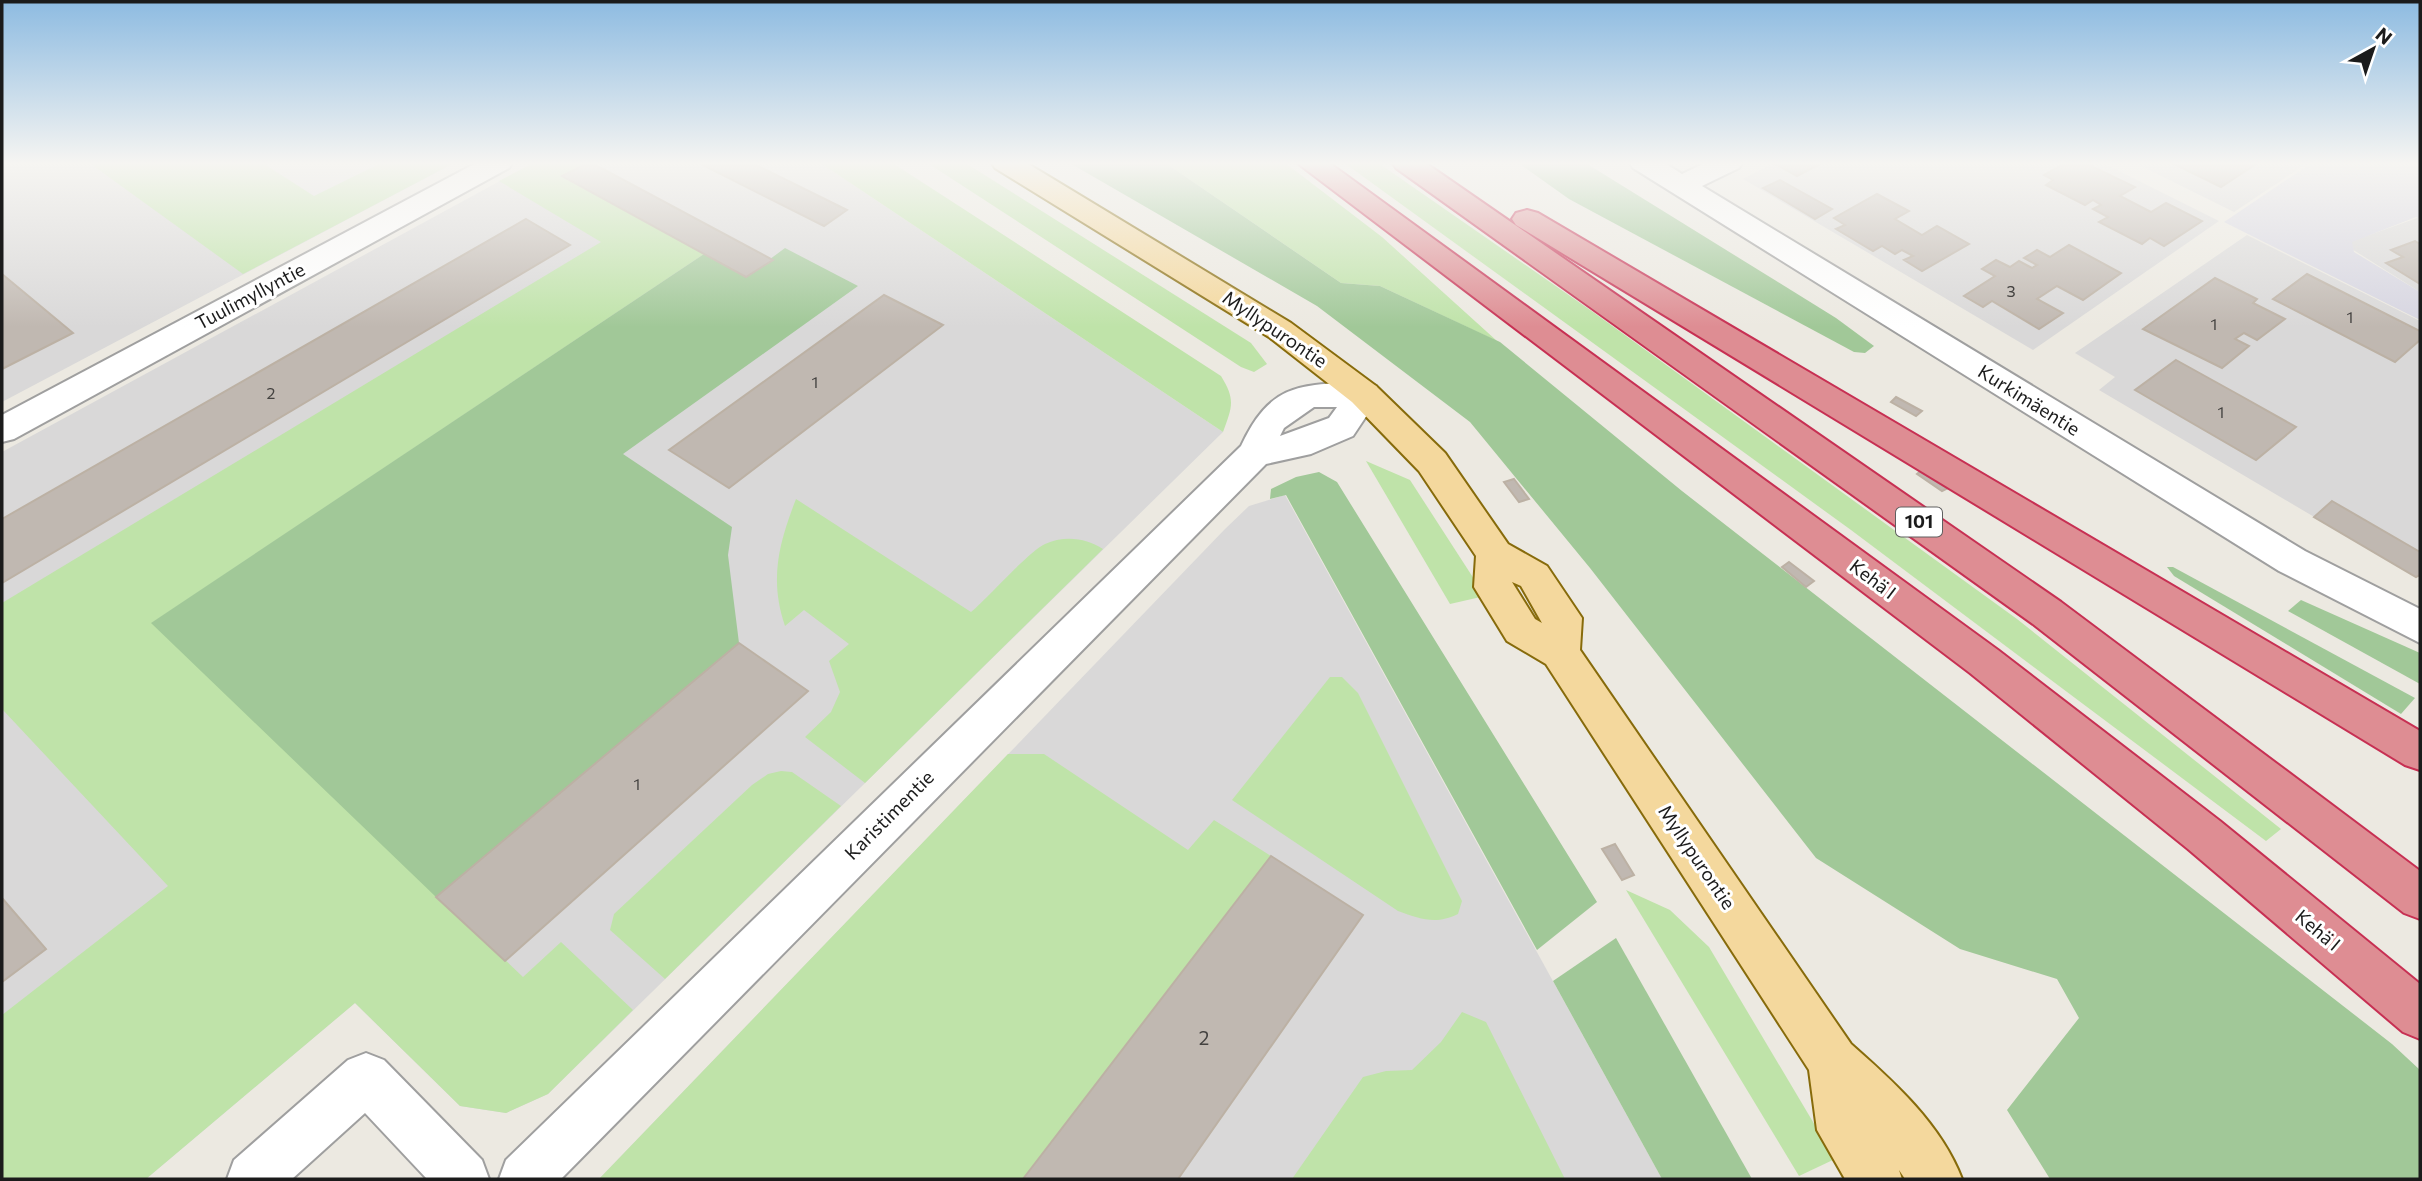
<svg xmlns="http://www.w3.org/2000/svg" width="2422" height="1181" font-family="Commissioner,sans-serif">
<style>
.residential{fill:#d9d8d8}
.grass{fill:#bfe3a9}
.forest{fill:#a1c898}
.parking{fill:#dfdfdf}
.plaza{fill:#d6d5e1}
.building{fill:#c0b8b1;stroke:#bcb1a4;stroke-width:2}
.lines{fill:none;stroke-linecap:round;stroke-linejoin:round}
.minor-casing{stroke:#9f9f9f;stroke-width:4}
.major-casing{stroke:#876b0b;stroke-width:4}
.highway-casing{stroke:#c73053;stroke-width:4}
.minor{fill:#fff;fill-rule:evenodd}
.major{fill:#f4d89d;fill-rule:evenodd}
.highway{fill:#de8d93;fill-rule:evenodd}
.labels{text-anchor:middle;stroke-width:6;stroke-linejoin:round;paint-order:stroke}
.number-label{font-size:16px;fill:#444240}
.shield{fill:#fff;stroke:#5f5f5f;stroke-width:2}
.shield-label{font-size:18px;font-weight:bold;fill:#1b1b1b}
.street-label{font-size:19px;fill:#1b1b1b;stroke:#fff}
.near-number-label{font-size:19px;fill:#444240}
</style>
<rect width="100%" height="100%" fill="#ece9e1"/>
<g class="residential">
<path d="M2 162H456L2 402Z"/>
<path d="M535 162H819L1223 432 548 1094 506 1113 460 1106 355 1003 146 1179H2V452Z"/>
<path d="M1776 162H2101L2219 221 2033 350 1743 179Z"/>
<path d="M2133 162H2309L2234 212Z"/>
<path d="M2420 217V292L2344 244Z"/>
<path d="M2247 235 2420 321V576L2416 577 2099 390 2115 377 2075 353Z"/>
<path d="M1285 495 1662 1179H599L1225 529 1249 506Z"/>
</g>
<g class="grass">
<path d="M88 162H456L243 274Z"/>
<path d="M535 162H588L563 177 704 254 152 623 523 977 561 942 633 1010 548 1094 506 1113 460 1106 355 1003 146 1179H2V1015L168 886 2 709V603L601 242 499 181Z"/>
<path d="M819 162H891L1221 376C1236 400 1232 407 1223 432Z"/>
<path d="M926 162H964L1251 343 1267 364 1254 372 1241 367Z"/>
<path d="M1164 162H1284L1382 237 1497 341 1380 286 1341 283Z"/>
<path d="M1343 162H1377L1593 312 2017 619 2281 829 2266 841 1851 530Z"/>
<path d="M1366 461 1410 480 1485 596 1450 604Z"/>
<path d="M796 499 971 612C989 597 1028 552 1045 544 1064 535 1087 538 1103 549L865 783 805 737 831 712 840 692 829 661 849 644 804 610 785 626C769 579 779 543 796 499Z"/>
<path d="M1330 677H1342L1358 693 1462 901 1458 914C1436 925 1420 919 1398 911L1232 800Z"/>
<path d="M1008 754H1044L1188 850 1214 820 1271 856 1023 1179H599Z"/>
<path d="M781 771 792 772 841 806 665 979 610 930 614 914 752 785 768 774Z"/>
<path d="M1626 890 1670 910 1709 947 1835 1159 1799 1176Z"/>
<path d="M1462 1012 1486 1022 1565 1179H1292L1363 1077 1386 1071 1412 1070 1441 1042Z"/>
</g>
<g class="forest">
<path d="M1068 162H1164L1341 283 1380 286 1500 342 1682 491 2392 1044 2420 1070V1179H2050L2007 1110 2079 1018 2057 979 1960 949 1816 858 1590 568 1470 422 1317 306Z"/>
<path d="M1517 162H1584L1836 318 1874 346 1865 353 1854 352 1569 199Z"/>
<path d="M785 248 858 286 623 454 732 527 728 555 739 643 436 897 151 623 704 254 746 277Z"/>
<path d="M1319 472 1337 482 1597 902 1537 950 1286 495 1270 499 1271 489 1296 477Z"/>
<path d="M2167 567H2173L2415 698 2401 714 2174 576Z"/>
<path d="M2301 600 2420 653V684L2288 611Z"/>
<path d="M1616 938 1752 1179H1662L1553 981Z"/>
</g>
<path class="parking" d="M261 162H383L314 196Z"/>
<path class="plaza" d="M2313 162H2420V219L2416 217 2352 242 2354 252 2420 292V320L2224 222Z"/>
<g class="building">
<path d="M590 162 773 260 746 277 562 176Z"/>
<path d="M697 162H750L847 210 824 226Z"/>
<path d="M1778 162H1824L1797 176 1775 164Z"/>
<path d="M2067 162H2083L2135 187 2120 196 2151 212 2166 203 2202 221 2164 246 2150 238 2142 244 2099 222 2108 217 2093 209 2101 205 2093 200 2085 205 2046 185 2053 180 2044 175Z"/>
<path d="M2170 162H2259L2221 187Z"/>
<path d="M1780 180 1832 209 1815 219 1763 188Z"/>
<path d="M1877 194 1909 211 1895 219 1922 235 1937 226 1969 244 1922 271 1904 260 1913 256 1902 250 1895 254 1882 246 1873 251 1836 229 1845 225 1834 218Z"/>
<path d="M526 219 570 245 2 583V519Z"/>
<path d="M2415 241 2420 244V284L2386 263 2403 257 2391 250Z"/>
<path d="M2069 245 2121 273 2083 300 2057 286 2037 299 2063 313 2039 329 1992 301 1983 307 1964 296 1995 276 1982 269 1996 260 2010 267 2019 261 2032 268 2037 265 2024 258 2037 250 2050 257Z"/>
<path d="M2 274 73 333 2 369Z"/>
<path d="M2307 274 2420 331V340L2395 362 2273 299Z"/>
<path d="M2215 278 2257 299 2253 303 2285 319 2257 340 2244 333 2235 339 2249 346 2222 368 2143 329Z"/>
<path d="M884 295 943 325 729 488 669 450Z"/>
<path d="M2176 360 2241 396 2296 427 2256 460 2135 390Z"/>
<path d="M1896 397 1922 411 1916 416 1891 402Z"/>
<path d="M1922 470 1948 488 1942 491 1917 474Z"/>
<path d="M1514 479 1529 499 1519 502 1504 482Z"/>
<path d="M2332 501 2420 552V575L2416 577 2314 517Z"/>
<path d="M1789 562 1814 581 1806 587 1782 567Z"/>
<path d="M739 643 808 691 505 961 436 897Z"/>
<path d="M1615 844 1634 875 1622 880 1602 849Z"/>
<path d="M1271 856 1363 915 1178 1179H1023Z"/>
<path d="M2 898 46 949 2 982Z"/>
</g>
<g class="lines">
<defs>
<g id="minor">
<path d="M478 162H513L509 168 14 439 2 442V415Z"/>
<path d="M1629 162H1663L1682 174 1707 162H1743L1739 168 1702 186 2305 551 2420 609V643L2279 571 1633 168Z"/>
<path d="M1364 382 1376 386 1381 394 1353 436 1311 454 1266 464 561 1179H499L506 1160 1241 446C1271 382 1300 385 1364 382ZM1314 407H1337L1329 418 1280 436 1284 428Z"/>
<path d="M366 1053 384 1060 482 1160 489 1179H427L365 1113 292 1179H227L234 1160 348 1060Z"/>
</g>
<path id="major" d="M991 162H1025L1291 323 1376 386 1445 453 1508 544 1547 566 1582 618 1580 650 1851 1044C1894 1082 1941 1124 1962 1179H1905L1899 1170 1902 1179H1845L1817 1130 1809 1070 1546 664 1507 641 1474 587 1476 556 1419 471 1352 402 1269 337 995 168ZM1512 582 1521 586 1542 623 1535 619Z"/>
<g id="highway">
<path d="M1296 162H1328L1998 650 2220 821 2420 984V1039L2403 1032 2188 849 1970 673Z"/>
<path d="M1392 162H1424L2061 602 2420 871V919L2404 913 2033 624 1396 168Z"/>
<path d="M1527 210 1538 213 2420 731V770L2405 765 1516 225 1512 219 1516 213Z"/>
</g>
</defs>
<use href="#minor" class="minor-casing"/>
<use href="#major" class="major-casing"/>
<use href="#highway" class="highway-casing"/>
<use href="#minor" class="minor"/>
<use href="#major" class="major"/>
<use href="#highway" class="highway"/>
</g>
<linearGradient id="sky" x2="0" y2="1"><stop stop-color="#8dbbe1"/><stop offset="0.5" stop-color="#f6f5f2"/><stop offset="1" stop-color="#f6f5f2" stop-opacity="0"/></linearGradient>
<rect width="2422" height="327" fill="url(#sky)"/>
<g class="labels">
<g class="number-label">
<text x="2011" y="297">3</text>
<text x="2350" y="323">1</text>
<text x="2214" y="330">1</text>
<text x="815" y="388">1</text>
<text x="271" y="399">2</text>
<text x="2221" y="418">1</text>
<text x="637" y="790">1</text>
</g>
<rect class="shield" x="1896" y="507.5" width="46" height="29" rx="5"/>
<g class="shield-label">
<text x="1919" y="528">101</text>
</g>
<g class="street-label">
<text transform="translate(250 296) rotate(-28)" y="7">Tuulimyllyntie</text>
<text transform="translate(1275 329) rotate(34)" y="7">Myllypurontie</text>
<text transform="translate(2029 400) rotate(32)" y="7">Kurkimäentie</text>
<text transform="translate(1873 579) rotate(37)" y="7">Kehä I</text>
<text transform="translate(889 815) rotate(-45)" y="7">Karistimentie</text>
<text transform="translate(1697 857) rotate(56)" y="7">Myllypurontie</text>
<text transform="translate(2318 930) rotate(40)" y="7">Kehä I</text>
</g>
<g class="near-number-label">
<text x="1204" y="1045">2</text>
</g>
</g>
<rect width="2422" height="1181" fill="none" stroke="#1b1b1b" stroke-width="7"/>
<g transform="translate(2373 49) rotate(40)" stroke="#ffffff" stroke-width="5" paint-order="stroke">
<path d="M0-5L12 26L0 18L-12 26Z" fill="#1b1b1b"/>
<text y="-10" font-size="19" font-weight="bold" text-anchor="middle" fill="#1b1b1b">N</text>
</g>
</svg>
